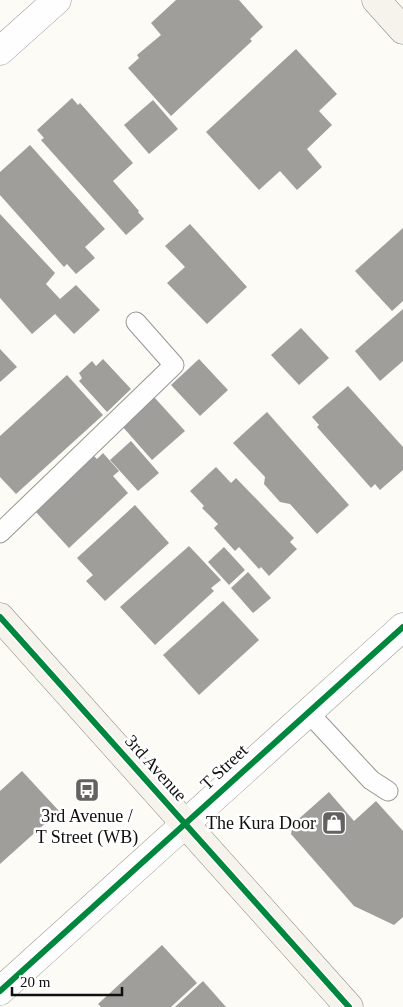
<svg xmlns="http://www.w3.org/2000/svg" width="403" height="1007" font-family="Georgia,serif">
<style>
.building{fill:#a09e9b}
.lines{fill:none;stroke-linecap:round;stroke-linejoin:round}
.lane-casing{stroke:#969694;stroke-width:21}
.street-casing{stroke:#969694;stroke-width:29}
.secondary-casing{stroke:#8d8c8a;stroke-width:29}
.lane{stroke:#fffefe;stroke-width:19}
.street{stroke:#fffefe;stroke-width:28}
.secondary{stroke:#f5f3eb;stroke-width:28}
.cycleway-casing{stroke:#fff;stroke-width:9}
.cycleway{stroke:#00873e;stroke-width:6}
.labels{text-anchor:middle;stroke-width:5;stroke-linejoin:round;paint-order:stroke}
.street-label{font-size:18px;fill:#101010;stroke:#fff}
.poi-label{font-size:18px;fill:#101010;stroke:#fff}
</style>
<rect width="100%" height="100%" fill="#fcfbf6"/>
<g class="building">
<path d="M176 0H239L263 27 250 39 252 41 171 116 128 68 139 58 137 55 161 35 151 23Z"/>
<path d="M296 49 337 94 319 111 332 125 307 149 322 167 297 190 280 171 259 190 206 132Z"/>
<path d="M72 98 78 105 80 103 133 163 113 181 139 211 138 212 144 219 126 235 41 140 44 138 37 130Z"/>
<path d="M153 100 178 129 149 154 124 125Z"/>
<path d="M30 145 105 229 85 247 95 258 76 274 67 264 64 267 0 195V172Z"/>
<path d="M0 214 55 273 46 284 60 299 76 285 100 310 74 334 55 314 32 334 0 298Z"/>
<path d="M190 224 247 287 207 324 167 283 185 267 165 246Z"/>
<path d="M403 228V301L392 311 355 271Z"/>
<path d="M403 309V361L380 381 355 351Z"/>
<path d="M301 328 329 358 299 385 271 355Z"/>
<path d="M0 349 17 367 0 382Z"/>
<path d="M103 359 131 389 107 412 79 381 82 378 79 373 92 361 96 366Z"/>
<path d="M199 359 228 390 200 416 171 385Z"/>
<path d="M67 375 103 415 16 494 0 477V436Z"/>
<path d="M348 386 403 447V470L380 490 375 484 371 488 317 427 319 425 312 417Z"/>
<path d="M154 397 185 431 152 460 122 426Z"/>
<path d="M267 412 349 505 317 534 290 504 280 502 264 484 265 477 233 443Z"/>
<path d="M131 441 159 473 138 491 110 460Z"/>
<path d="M103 453 119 471 113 476 128 493 69 548 35 511 94 456 97 459Z"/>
<path d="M216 467 231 483 236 478 294 538 290 542 297 549 269 576 261 567 259 569 239 547 235 551 214 528 218 524 202 508 204 506 190 491Z"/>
<path d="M135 505 169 543 105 601 86 581 93 575 77 558Z"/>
<path d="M189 546 221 580 211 588 214 591 155 645 120 607Z"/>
<path d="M224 547 245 570 229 585 208 562Z"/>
<path d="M248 572 271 598 253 613 231 588Z"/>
<path d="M223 601 259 640 199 695 163 655Z"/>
<path d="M22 771 59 811 0 864V791Z"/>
<path d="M329 792 354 821 376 801 403 831V917L394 925 354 906 291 834 293 824Z"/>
<path d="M162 945 197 983 171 1007H101L98 1004Z"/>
<path d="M203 981 226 1007H175Z"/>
</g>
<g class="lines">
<defs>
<g id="lane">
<path d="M0 533 174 365 136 322"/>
<path d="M308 712 371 780 388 791"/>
</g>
<g id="street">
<path d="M0 51 57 0"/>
<path d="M0 991 403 627"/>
</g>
<g id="secondary">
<path d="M376 0 403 30"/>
<path d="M0 617 349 1007"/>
</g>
</defs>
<use href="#lane" class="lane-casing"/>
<use href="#street" class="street-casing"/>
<use href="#secondary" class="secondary-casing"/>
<use href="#lane" class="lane"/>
<use href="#street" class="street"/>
<use href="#secondary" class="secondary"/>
<defs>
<g id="cycleway">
<path d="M0 617 349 1007"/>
<path d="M0 991 403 627"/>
</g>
</defs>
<use href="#cycleway" class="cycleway-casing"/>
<use href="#cycleway" class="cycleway"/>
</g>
<defs>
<symbol id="bus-square" viewBox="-11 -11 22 22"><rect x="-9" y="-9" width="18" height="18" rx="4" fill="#636260" stroke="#fff"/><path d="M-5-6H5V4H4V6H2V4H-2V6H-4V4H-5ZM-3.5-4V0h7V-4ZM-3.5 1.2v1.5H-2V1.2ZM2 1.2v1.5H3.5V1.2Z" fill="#fff"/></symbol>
<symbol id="shop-square" viewBox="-11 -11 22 22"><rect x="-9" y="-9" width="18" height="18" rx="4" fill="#636260" stroke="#fff"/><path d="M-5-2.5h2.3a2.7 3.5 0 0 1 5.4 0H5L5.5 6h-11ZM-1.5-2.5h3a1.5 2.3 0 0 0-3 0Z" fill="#fff"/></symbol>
</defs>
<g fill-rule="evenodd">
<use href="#bus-square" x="73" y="776" width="28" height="28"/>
<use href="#shop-square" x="320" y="809" width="28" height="28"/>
</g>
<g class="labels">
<g class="street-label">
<text transform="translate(224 767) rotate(-43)" y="6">T Street</text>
<text transform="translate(156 768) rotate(48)" y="6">3rd Avenue</text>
</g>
<g class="poi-label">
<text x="87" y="822">3rd Avenue /<tspan x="87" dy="21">T Street (WB)</tspan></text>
<text x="316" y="829" text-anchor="end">The Kura Door</text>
</g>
</g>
<path d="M12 987v8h110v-8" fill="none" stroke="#101010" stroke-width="2.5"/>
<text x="20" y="987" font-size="15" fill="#101010" stroke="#ffffff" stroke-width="4" paint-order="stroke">20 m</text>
</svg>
